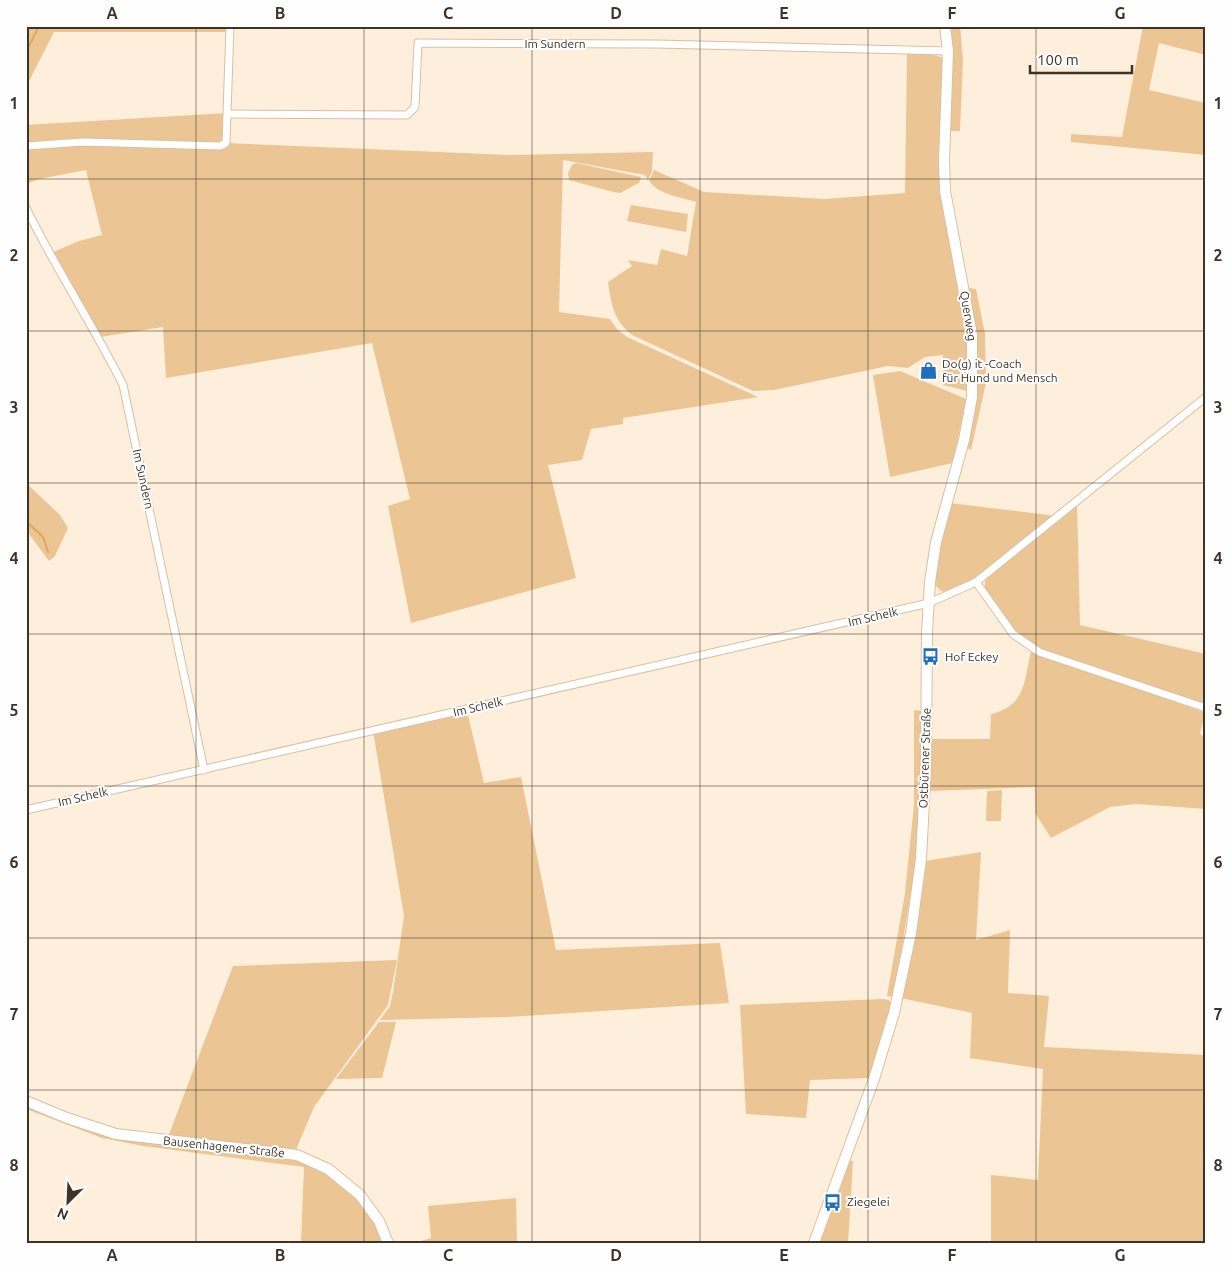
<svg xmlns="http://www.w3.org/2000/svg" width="1232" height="1269" font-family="Ubuntu,sans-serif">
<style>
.green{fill:#ecc595}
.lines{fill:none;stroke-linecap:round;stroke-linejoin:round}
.stream{stroke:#e0a75b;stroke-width:2}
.street-casing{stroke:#d8c0a2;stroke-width:9}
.secondary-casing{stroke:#d8c0a2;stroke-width:12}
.street{stroke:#fff;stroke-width:7}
.secondary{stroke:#fff;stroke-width:10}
.grid{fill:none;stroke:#3d3327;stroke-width:1;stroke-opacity:0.55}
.labels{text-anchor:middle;stroke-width:4;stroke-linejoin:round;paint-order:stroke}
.street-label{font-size:12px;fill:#3d3327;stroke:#fefefe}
.poi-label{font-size:12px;fill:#3d3327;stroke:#fefefe;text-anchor:start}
.neatline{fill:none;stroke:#3d3327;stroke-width:2}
.grid-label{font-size:16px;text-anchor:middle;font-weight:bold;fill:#3d3327}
</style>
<rect width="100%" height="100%" fill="#feefdc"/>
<g class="green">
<path d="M26 26H230V32H54L26 87Z"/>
<path d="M950 26H960L963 60 960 131H949Z"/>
<path d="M1143 26H1206V55L1159 43 1149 90 1206 103V155L1071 142V134L1122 137Z"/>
<path d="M907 53 934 55 944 58 941 191 967 332V391L943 385V355L925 357 908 368 888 366 774 390 753 391 632 335C614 321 611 304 608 282L632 266 628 260 657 265 661 249 687 256 696 202C681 197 659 195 649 181L654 170 704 192 825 199 905 193Z"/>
<path d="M227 113 225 143 84 141 26 145V125Z"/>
<path d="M83 143 220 147 227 143 512 155 653 152 652 171 648 180 645 175 563 160 559 312 610 319 617 329 627 337 758 397 623 418V424L591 429 582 460 548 465 576 578 411 623 388 506 410 499 372 343 166 378 163 327 100 337 51 253 79 241 102 235 86 170 39 179 26 184V147Z"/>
<path d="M576 163 641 177 639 183 620 193 613 192 569 180 568 173 572 165Z"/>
<path d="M631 205 688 214 686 232 627 221Z"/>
<path d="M969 288 976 289 985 334 986 383 971 450 966 448 977 392 978 352Z"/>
<path d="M900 371 966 399 953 463 890 477 873 375Z"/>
<path d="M26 483 60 515 68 528 55 556 49 561 26 530Z"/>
<path d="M1077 502 1080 625 1206 654V707L1040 650 1014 631 984 590 986 576Z"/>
<path d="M950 503 1056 516 974 580 947 593 941 591 935 585 940 543Z"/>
<path d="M1031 651 1206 713 1200 733 1206 740V809L1136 804 1110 807 1051 838 1035 813V787L929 791 931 739H990L991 714C1026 706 1024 681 1031 651Z"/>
<path d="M914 710 923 711 916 859 894 997 887 996 905 893 914 804Z"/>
<path d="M467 711 484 783 521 777 556 950 720 943 729 1003 508 1017 380 1020 390 1006 393 992 404 916 373 731Z"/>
<path d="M1002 790 1001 821H986L987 791Z"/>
<path d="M981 852 976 940 1010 930 1008 993 1049 996 1044 1047 1206 1055V1243H991V1175L1038 1180 1043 1069 970 1058 972 1013 901 998 925 861Z"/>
<path d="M397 960 388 1005 314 1107 296 1150 168 1137 233 966Z"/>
<path d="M883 999 889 1000 891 1005 869 1078 810 1080 806 1118 746 1114 740 1005Z"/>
<path d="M379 1022H396L382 1078 336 1079Z"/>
<path d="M29 1106 68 1122 298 1159C339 1177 367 1201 384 1243H301L304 1167 143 1146 102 1138 29 1110Z"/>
<path d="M846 1160 853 1161 848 1243H818Z"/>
<path d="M516 1198 517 1243H414L431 1238 428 1206Z"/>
</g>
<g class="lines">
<g class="stream">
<path d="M26 52 39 26"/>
<path d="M26 521 43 537 48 552"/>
</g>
<defs>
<g id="street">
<path d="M228 114 407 115 415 107 418 43 656 44 948 51"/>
<path d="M26 146 83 142 220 146 226 143 230 26"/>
<path d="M26 208C56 269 93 325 123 385L204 770"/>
<path d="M976 582 1013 634 1039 652 1206 708"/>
<path d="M26 810 929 603 976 582 1206 397"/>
</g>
<g id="secondary">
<path d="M26 1101 67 1118 116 1134 297 1155 328 1169 360 1195 379 1221 388 1243"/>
<path d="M814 1243 874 1079 894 1013 911 933 921 859 926 763 927 632 930 582 936 542 964 440 972 397V335L945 191 944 161 948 51 945 26"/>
</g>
</defs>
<use href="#street" class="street-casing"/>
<use href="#secondary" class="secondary-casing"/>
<use href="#street" class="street"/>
<use href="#secondary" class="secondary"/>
</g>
<path class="grid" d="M196 26V1243M364 26V1243M532 26V1243M700 26V1243M868 26V1243M1036 26V1243M26 179H1206M26 331H1206M26 483H1206M26 634H1206M26 786H1206M26 938H1206M26 1090H1206"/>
<defs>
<symbol id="shop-bare" viewBox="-9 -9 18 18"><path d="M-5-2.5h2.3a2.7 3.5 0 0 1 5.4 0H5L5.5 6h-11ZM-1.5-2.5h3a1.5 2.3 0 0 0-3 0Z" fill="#206ebe" stroke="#fefefe" stroke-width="2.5" paint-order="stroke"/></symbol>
<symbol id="bus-bare" viewBox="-9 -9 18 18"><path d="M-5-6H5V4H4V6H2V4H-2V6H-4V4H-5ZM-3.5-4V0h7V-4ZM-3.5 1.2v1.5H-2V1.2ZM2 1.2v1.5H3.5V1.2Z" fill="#206ebe" stroke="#fefefe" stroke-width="2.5" paint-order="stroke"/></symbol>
</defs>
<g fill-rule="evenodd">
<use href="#shop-bare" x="916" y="358" width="25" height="25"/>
<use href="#bus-bare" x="918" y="644" width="25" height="25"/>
<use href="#bus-bare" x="820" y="1190" width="25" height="25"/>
</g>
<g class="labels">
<g class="street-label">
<text x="555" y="48">Im Sundern</text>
<text transform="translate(968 316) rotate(81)" y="4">Querweg</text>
<text transform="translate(143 479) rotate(78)" y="4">Im Sundern</text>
<text transform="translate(873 617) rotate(-13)" y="4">Im Schelk</text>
<text transform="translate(478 707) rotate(-13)" y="4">Im Schelk</text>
<text transform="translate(925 758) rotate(-88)" y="4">Ostbürener Straße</text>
<text transform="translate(83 797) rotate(-13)" y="4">Im Schelk</text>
<text transform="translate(224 1147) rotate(6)" y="4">Bausenhagener Straße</text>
</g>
<g class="poi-label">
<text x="942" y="368">Do(g) it -Coach<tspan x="942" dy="14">für Hund und Mensch</tspan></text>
<text x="945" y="661">Hof Eckey</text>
<text x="847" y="1206">Ziegelei</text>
</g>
</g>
<rect width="1232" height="1269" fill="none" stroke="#fefefe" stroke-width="55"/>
<g transform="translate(68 1202) rotate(204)" stroke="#fefefe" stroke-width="4" paint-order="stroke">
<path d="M0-4L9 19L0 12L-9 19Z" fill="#3d3327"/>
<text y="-8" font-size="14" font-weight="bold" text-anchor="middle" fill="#3d3327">N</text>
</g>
<path d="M1030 65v8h102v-8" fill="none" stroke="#3d3327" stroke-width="2.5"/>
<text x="1037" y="65" font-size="15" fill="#3d3327" stroke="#fefefe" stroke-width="4" paint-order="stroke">100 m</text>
<rect x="28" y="28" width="1176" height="1214" class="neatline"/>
<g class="grid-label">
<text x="112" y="19">A</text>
<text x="280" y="19">B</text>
<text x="448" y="19">C</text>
<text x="616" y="19">D</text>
<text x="784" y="19">E</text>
<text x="952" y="19">F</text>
<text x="1120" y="19">G</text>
<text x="14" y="109">1</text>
<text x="1218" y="109">1</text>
<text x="14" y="261">2</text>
<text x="1218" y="261">2</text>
<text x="14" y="413">3</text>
<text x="1218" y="413">3</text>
<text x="14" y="564">4</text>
<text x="1218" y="564">4</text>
<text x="14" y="716">5</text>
<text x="1218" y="716">5</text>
<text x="14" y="868">6</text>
<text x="1218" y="868">6</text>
<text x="14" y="1020">7</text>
<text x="1218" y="1020">7</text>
<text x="14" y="1171">8</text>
<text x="1218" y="1171">8</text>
<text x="112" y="1261">A</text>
<text x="280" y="1261">B</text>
<text x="448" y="1261">C</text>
<text x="616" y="1261">D</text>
<text x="784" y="1261">E</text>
<text x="952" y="1261">F</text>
<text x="1120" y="1261">G</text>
</g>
</svg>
